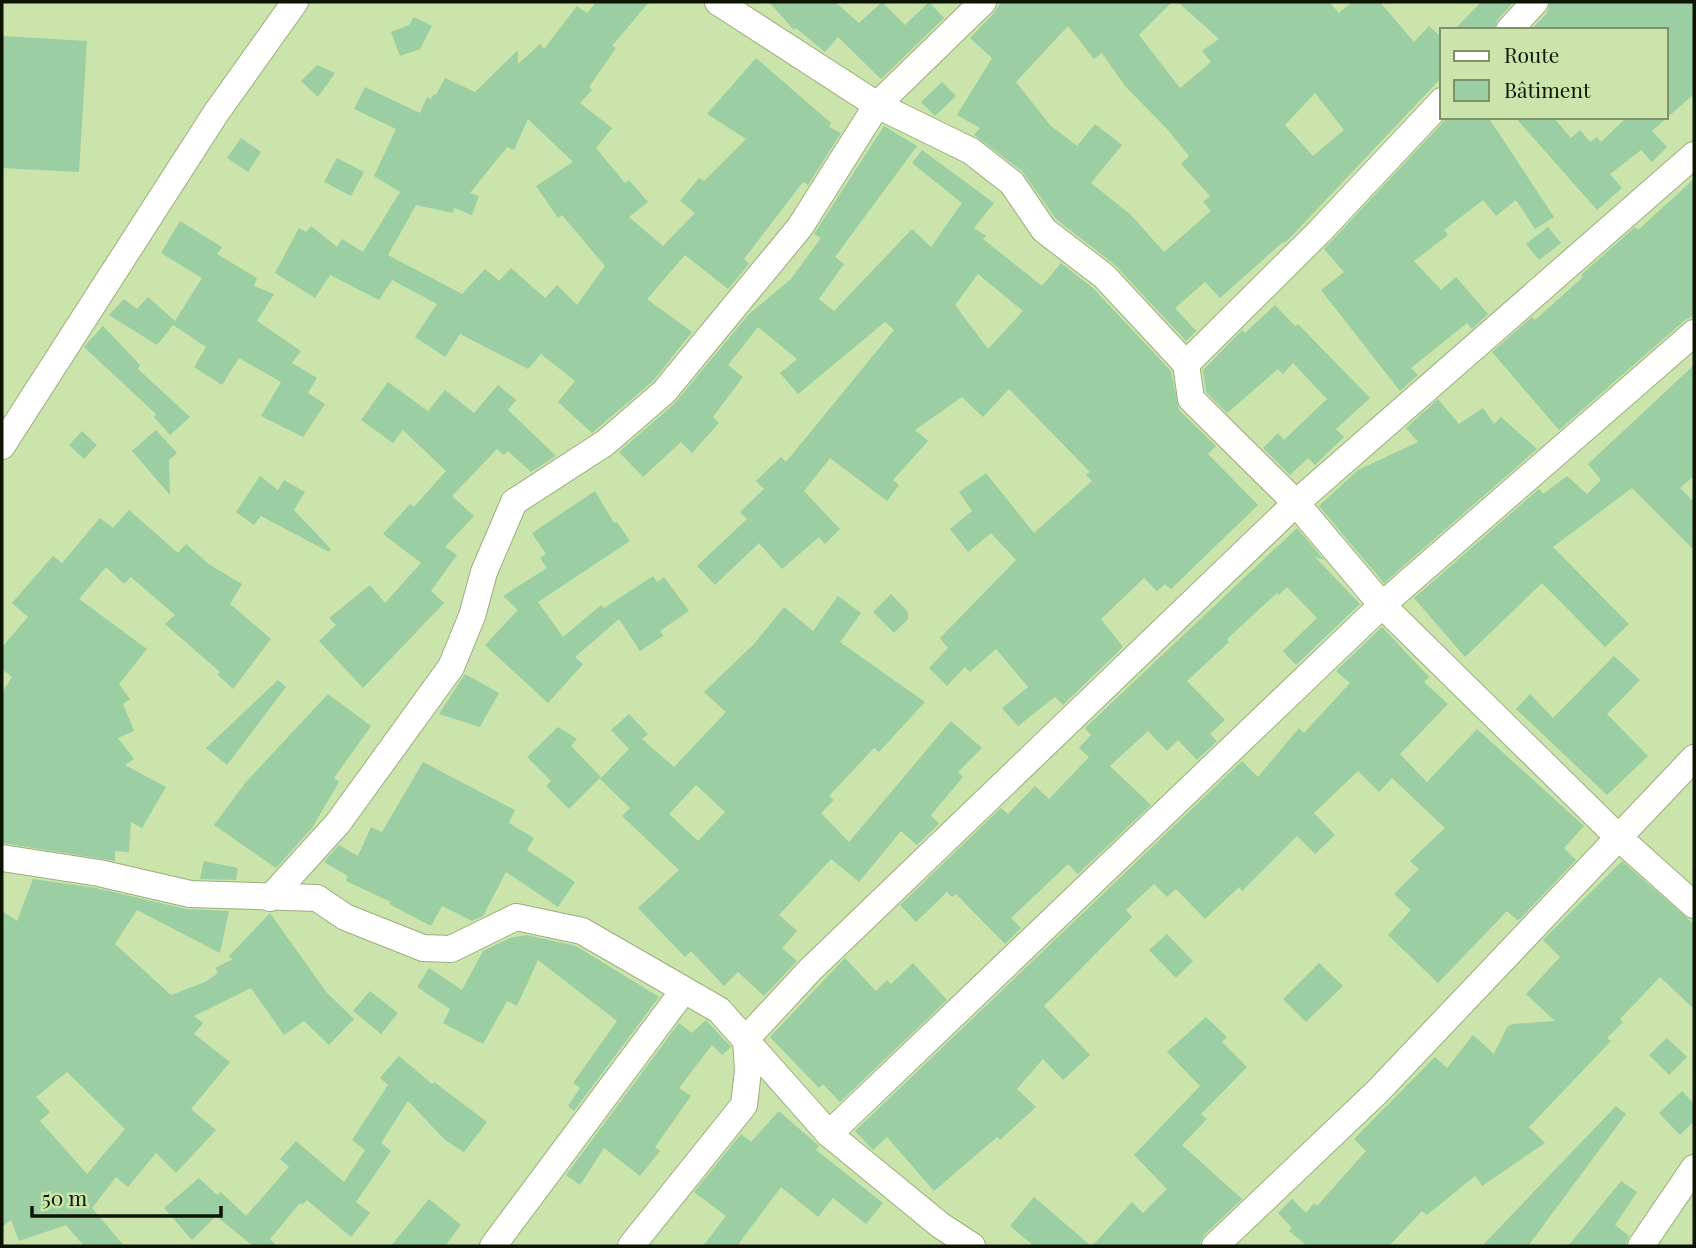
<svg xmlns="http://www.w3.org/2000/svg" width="1696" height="1248" font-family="'Playfair Display',serif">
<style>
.building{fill:#9bcea2;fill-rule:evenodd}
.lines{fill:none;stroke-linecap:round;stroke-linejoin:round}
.street-casing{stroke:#98b079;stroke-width:28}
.street{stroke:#fff;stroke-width:26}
</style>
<rect width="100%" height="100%" fill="#cae4ab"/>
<g class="building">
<path d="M596 2H649L612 46 616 48 589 87 592 90 580 103 612 128 596 148 625 183 629 180 648 202 629 217 663 246 695 213 680 201 699 178 704 181 746 139 707 114 756 58 831 123 829 127 841 133 808 185 803 182 744 259 749 264 728 289 685 255 647 299 692 332 653 381 592 433 558 402 575 381 541 354 528 369 460 334 445 357 415 337 437 304 392 280 379 300 330 275 315 298 275 273 299 228 306 232 311 226 337 247 342 239 363 252 400 192 374 176 396 129 354 109 365 87 420 113 427 97 431 99 434 94 436 95 445 78 475 92 518 50V64L540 44 544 49 577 6 587 13ZM528 119 573 162 536 186 558 218 562 215 605 266 577 305 557 285 545 298 511 268 499 281 485 269 462 294 388 255 416 205 453 213 454 208 472 215 479 196 470 193 507 147 514 150Z"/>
<path d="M769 2H835L859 23 882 2 905 25 929 2 944 18 881 79 838 37 825 52 796 28 794 30Z"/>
<path d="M1001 2H1172L1139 35 1180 88 1211 62 1202 51 1219 39 1178 2H1329L1339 13 1352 2H1380L1414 42 1429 26 1442 38V77L1285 243 1283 242 1220 298 1205 282 1175 308 1196 331 1186 341 1115 265 1056 219 1022 171 974 135 980 128 957 115 992 58 970 38 994 13ZM1068 26 1094 59 1102 53 1125 86 1167 129 1189 156 1181 164 1210 196 1203 202 1211 211 1164 252 1131 215 1091 183 1122 145 1095 124 1077 146 1050 125 1016 82ZM1315 93 1344 130 1313 156 1285 125Z"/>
<path d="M1481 2H1514L1497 20 1494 30H1454Z"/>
<path d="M1550 2H1694V94L1652 131 1667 147 1652 162 1641 150 1610 174 1622 188 1597 210 1515 117H1553L1571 138 1580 130 1590 142 1597 137 1601 142 1627 117H1666V30H1531L1547 13Z"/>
<path d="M414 17 432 26 420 49 400 56 391 32 409 25Z"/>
<path d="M2 36 87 41 79 172 2 168Z"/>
<path d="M317 65 335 73 318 97 301 81Z"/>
<path d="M942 82 956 96 935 116 921 102Z"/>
<path d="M1448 117H1488L1554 217 1535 229 1516 200 1496 216 1483 200 1444 230 1448 235 1414 261 1441 290 1456 277 1488 314 1472 329 1467 323 1411 368 1418 375 1400 391 1321 290 1344 272 1324 249Z"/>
<path d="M884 126 917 146 835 257 844 264 819 299 834 311 912 229 931 247 962 203 912 163 922 150 994 203 974 228 986 236 983 239 1042 286 1061 263 1093 288 1171 371 1179 410 1216 446 1208 454 1258 505 1171 589 1165 584 1157 591 1144 578 1101 619 1123 647 1063 705 1055 697 1018 726 1002 708 1028 687 996 649 970 672 965 667 947 686 929 668 948 648 940 638 1016 560 991 533 968 552 950 529 972 511 959 492 986 473 1034 533 1092 481 1086 475 1090 472 1009 389 983 417 962 397 915 430 928 441 893 480 899 485 887 501 830 458 804 491 840 529 825 544 819 537 782 569 759 543 715 585 697 566 747 519 740 512 764 489 756 481 781 457 786 462 894 330 885 322 798 394 780 373 797 359 758 327 728 365 743 377 713 417 719 423 692 453 681 442 643 477 619 452 674 404 749 314 791 279 821 238 814 234ZM978 274 1023 311 988 349 955 305Z"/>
<path d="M241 138 261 152 248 172 227 158Z"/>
<path d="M337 158 364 172 351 196 324 182Z"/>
<path d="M1694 179V315L1684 321 1559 430 1492 352 1532 317 1535 320 1583 277 1581 275 1635 227 1638 230Z"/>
<path d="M180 221 222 247 217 254 257 278 254 286 274 294 257 321 301 351 292 363 317 378 308 393 325 404 303 437 261 416 281 382 239 358 222 385 194 367 206 347 173 325 157 345 109 315 124 299 137 309 148 297 175 321 202 278 161 253Z"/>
<path d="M1548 227 1561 243 1539 260 1526 244Z"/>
<path d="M1275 305 1295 326 1298 324 1370 398 1336 429 1344 437 1315 465 1308 458 1290 475 1263 448 1278 433 1284 440 1327 399 1293 363 1283 374 1278 369 1227 413 1206 392 1203 370 1242 330 1245 333Z"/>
<path d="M103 326 140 365 138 369 190 417 170 435 154 417 156 414 84 347Z"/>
<path d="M1694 365V476L1680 488 1694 502V550L1632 488 1553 547 1629 624 1605 647 1542 583 1465 657 1414 598 1539 489 1543 494 1567 476 1587 494 1601 480 1588 464Z"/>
<path d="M388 382 428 411 445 390 474 413 498 385 516 400 508 410 556 456 531 472 508 451 504 455 497 449 452 496 474 516 445 547 457 555 431 591 444 603 363 688 319 641 336 625 329 618 370 585 385 603 421 563 383 534 410 504 414 507 446 471 403 430 393 443 361 420Z"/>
<path d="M1438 399 1459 424 1483 408 1494 424 1501 417 1537 449 1384 583 1319 506 1358 470 1418 442 1406 428Z"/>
<path d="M156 430 177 453 169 460 170 495 132 451Z"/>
<path d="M82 431 97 445 84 459 69 445Z"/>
<path d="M260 476 278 490 284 480 305 492 294 510 331 549 329 552 261 516 254 525 236 512Z"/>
<path d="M595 491 614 523 617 522 630 541 538 602 563 637 601 605 604 608 653 576 657 582 664 577 689 611 660 631 663 636 640 651 619 619 575 657 583 664 548 703 485 645 518 610 503 596 547 568 540 558 546 554 532 533Z"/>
<path d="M129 510 178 553 186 544 210 565 242 584 230 604 271 639 233 689 217 674 220 672 165 624 175 615 131 577 124 584 106 567 79 599 147 649 119 684 130 699 123 704 134 731 118 738 134 759 125 765 166 787 142 828 131 822 129 852 115 851V861L2 843V692L12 677 2 669V647L28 617 12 603 53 556 62 563 100 518 113 528Z"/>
<path d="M1297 528 1324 560 1315 557 1360 604 1296 665 1283 651 1317 618 1287 587 1279 595 1277 593 1227 639 1229 642 1187 681 1225 720 1210 734 1217 741 1197 760 1178 740 1167 751 1148 731 1110 766 1151 805 1078 874 1068 864 1011 918 1021 928 1005 944 956 894 952 897 947 892 916 922 900 905 1001 808 1008 814 1035 786 1049 799 1089 757 1079 748 1091 735 1085 728Z"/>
<path d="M891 594 908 612V619L894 633 873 612Z"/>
<path d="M838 596 861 613 840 642 925 702 879 752 874 748 829 796 834 800 821 813 849 842 951 721 982 748 958 772 963 777 931 815 939 824 917 845 901 831 859 882 831 859 779 915 797 931 782 948 797 961 764 996 738 972 724 986 691 951 685 957 638 908 679 870 622 816 630 808 600 779 629 749 611 730 629 714 648 734 642 739 674 767 726 712 704 692 754 644 784 607 813 631ZM696 785 725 812 698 841 669 814Z"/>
<path d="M1382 627 1429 677 1424 682 1448 704 1400 754 1427 782 1477 729 1584 826 1564 848 1576 860 1520 919 1517 920 1507 911 1438 983 1388 935 1411 910 1394 894 1419 869 1410 861 1445 828 1392 778 1379 792 1358 771 1314 813 1335 835 1315 854 1297 836 1242 891 1239 887 1205 919 1176 889 1167 897 1154 884 1126 910 1132 917 1044 1006 1090 1055 1063 1080 1043 1059 1017 1089 1036 1107 1000 1140 997 1137 934 1191 887 1137 873 1150 870 1147 855 1131 1242 761 1258 777 1299 728 1304 733 1350 683 1336 671Z"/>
<path d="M1614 656 1640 680 1607 714 1648 756 1607 795 1516 709 1530 694 1553 718Z"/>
<path d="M465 674 499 693 480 727 439 714Z"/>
<path d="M278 680 286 687 227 765 206 748Z"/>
<path d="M328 694 371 726 334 778 339 782 312 828 276 868 214 825 246 782Z"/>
<path d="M558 727 577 739 571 746 601 777 569 809 546 786 551 781 527 757Z"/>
<path d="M423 762 515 810 509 823 534 838 527 850 575 882 558 907 506 872 483 916 472 921 442 906 431 926 389 904 391 902 346 881 348 876 324 862 339 845 358 856 371 827 382 832Z"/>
<path d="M204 861 238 868 236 880 200 879Z"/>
<path d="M1622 861 1694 924V1009L1660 977 1620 1019 1623 1022 1607 1038 1611 1041 1529 1127 1545 1143 1482 1186 1475 1176 1427 1215 1422 1211 1389 1246H1307L1289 1231 1292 1228 1278 1213 1292 1199 1306 1213 1314 1203 1317 1206 1366 1151 1354 1139 1435 1057 1447 1068 1473 1035 1494 1054 1507 1027 1512 1024 1555 1021 1526 994 1560 957 1543 940Z"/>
<path d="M33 879 96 888 186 909 229 911 220 953 137 910 115 944 171 995 205 982 218 973 215 968 233 959 228 957 270 913 327 993 354 1019 329 1045 304 1021 284 1035 251 988 194 1016 203 1023 194 1034 230 1062 191 1109 216 1130 176 1173 156 1153 128 1187 116 1177 92 1208 124 1246H84L66 1225 19 1241 11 1220 2 1227V911L17 921ZM67 1072 125 1129 87 1174 40 1121 50 1112 36 1097Z"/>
<path d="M1167 934 1193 961 1176 978 1149 950Z"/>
<path d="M526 935 576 946 659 997 574 1111 568 1106 580 1088 573 1083 617 1021 538 960 517 1006 507 1001 483 1044 443 1023 450 1009 417 987 429 968 462 990 483 951 510 938Z"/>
<path d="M845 958 876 991 887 980 891 984 913 963 947 1000 840 1102 823 1084 819 1088 770 1037Z"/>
<path d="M1319 963 1343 986 1306 1022 1283 999Z"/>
<path d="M370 991 398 1013 381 1034 353 1011Z"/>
<path d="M1206 1017 1227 1037 1222 1042 1247 1067 1201 1114 1207 1119 1182 1145 1242 1199 1204 1235 1199 1246H1092L1132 1202 1143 1213 1167 1189 1134 1155 1200 1086 1167 1052Z"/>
<path d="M706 1020 731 1047 722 1055 712 1045 679 1088 691 1096 655 1147 660 1151 640 1176 604 1148 580 1185 566 1175 679 1023 692 1033Z"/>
<path d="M1667 1038 1687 1057 1669 1075 1649 1055Z"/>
<path d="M399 1056 432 1084 434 1082 487 1122 464 1152 445 1140 408 1101 381 1143 391 1151 356 1202 370 1213 351 1237 307 1200 302 1205 300 1203 270 1239 277 1246H253L216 1216 192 1240 164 1208 199 1178 217 1195 221 1192 246 1216 289 1167 280 1159 296 1141 344 1182 365 1150 352 1140 388 1085 380 1078Z"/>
<path d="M1682 1091 1694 1104V1121L1680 1135 1659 1113Z"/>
<path d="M1616 1106 1626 1114 1528 1246H1482Z"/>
<path d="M779 1111 819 1146 816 1150 883 1203 866 1224 833 1198 818 1217 781 1187 737 1246H703L726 1216 694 1192 741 1134 751 1142Z"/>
<path d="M1621 1181 1637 1192 1615 1225 1629 1236 1625 1246H1568Z"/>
<path d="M1034 1197 1091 1246H1034L1010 1226Z"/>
<path d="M429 1199 461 1225 445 1246H391Z"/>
</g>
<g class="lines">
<defs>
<g id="street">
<path d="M718 2 877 105 971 151 1012 183 1044 230 1104 276 1186 364"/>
<path d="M1509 30 1535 2"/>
<path d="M1442 101 1319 232 1186 364 1191 399 1296 503 1382 605 1618 837 1694 905"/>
<path d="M2 446 216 113 295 2"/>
<path d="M2 858 99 873 190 894 317 898 345 917 423 948 451 949 516 917 582 931 719 1010 829 1134 940 1225 972 1246"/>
<path d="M270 898 338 823 451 667 472 616 484 572 514 502 605 443 664 392 800 227 877 105 983 2"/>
<path d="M829 1134 1382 605 1694 333"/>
<path d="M493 1246 684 990"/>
<path d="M631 1246 744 1105 748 1071 746 1039 810 970 1296 503 1694 155"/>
<path d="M1215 1246 1378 1091 1694 758"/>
<path d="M1641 1246 1694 1168"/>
</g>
</defs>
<use href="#street" class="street-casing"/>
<use href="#street" class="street"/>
</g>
<rect width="1696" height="1248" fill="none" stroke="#0d1502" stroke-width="7"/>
<rect x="1440" y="28" width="228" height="91" fill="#cae4ab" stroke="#7e9167" stroke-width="2"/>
<rect x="1454" y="51" width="35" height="10" fill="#ffffff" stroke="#7e9167" stroke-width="2"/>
<text x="1504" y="63" font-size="21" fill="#0d1502">Route</text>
<rect x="1454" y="80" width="35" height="21" fill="#9bcea2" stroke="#7e9167" stroke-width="2"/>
<text x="1504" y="98" font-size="21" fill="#0d1502">Bâtiment</text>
<path d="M32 1206v10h189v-10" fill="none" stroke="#0d1502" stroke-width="3.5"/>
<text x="42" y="1206" font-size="21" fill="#0d1502" stroke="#cae4ab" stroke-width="5" paint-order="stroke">50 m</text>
</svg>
